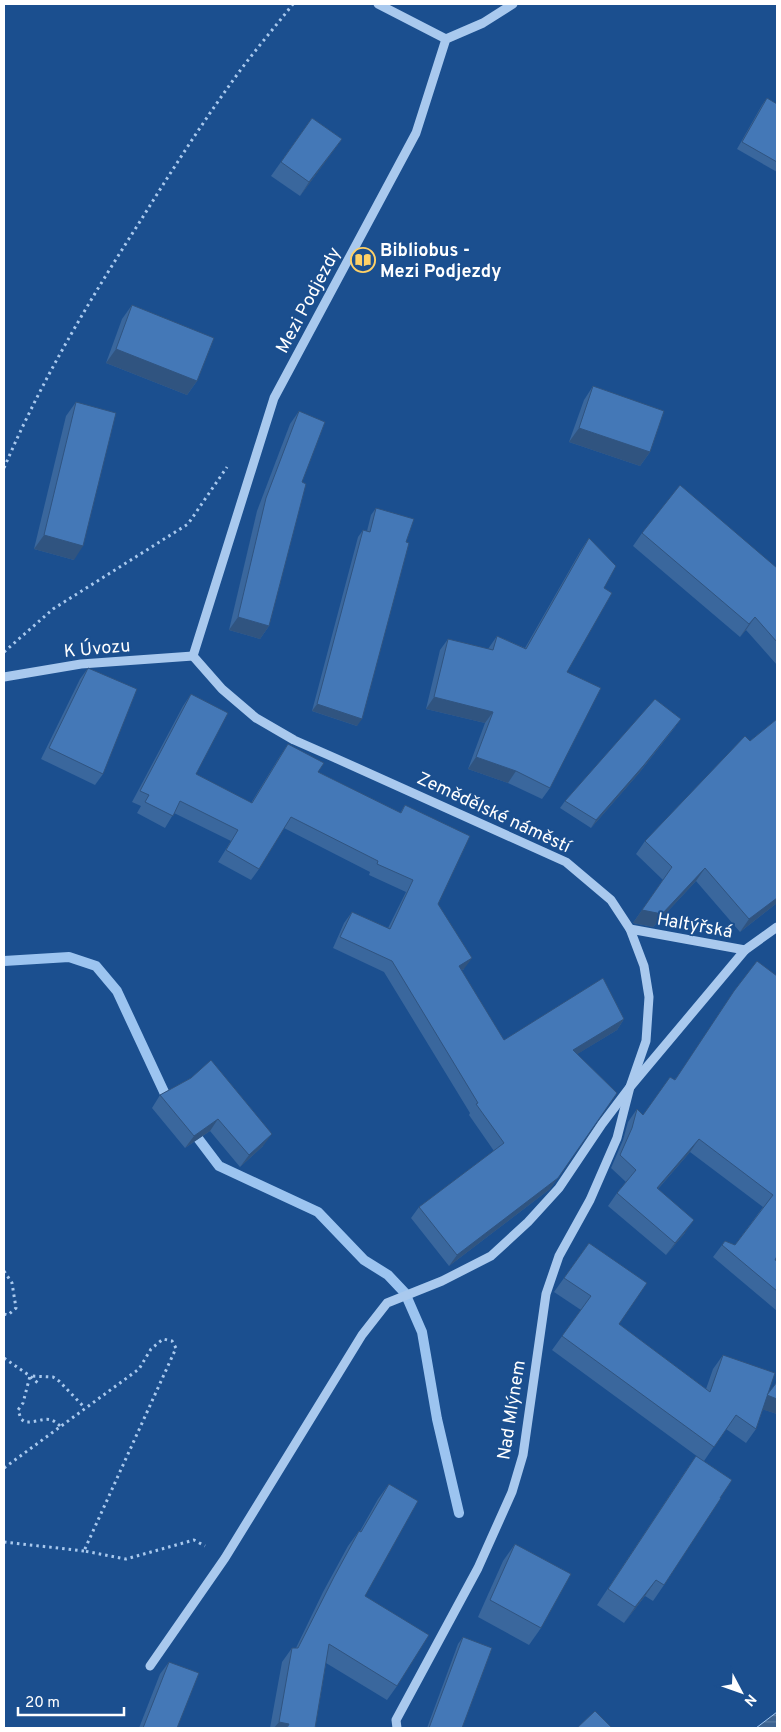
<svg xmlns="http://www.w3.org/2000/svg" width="781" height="1732" font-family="Overpass,sans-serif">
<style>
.water{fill:url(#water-rules);stroke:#9cc4f0}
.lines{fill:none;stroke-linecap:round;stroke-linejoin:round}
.stream{stroke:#9cc4f0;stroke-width:10}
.path{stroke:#a9c9ee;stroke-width:3;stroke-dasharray:2.5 4;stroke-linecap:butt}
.minor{stroke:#a9c9ee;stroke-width:9}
.wall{fill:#3a679d}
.shaded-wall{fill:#305480}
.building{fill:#4478b7;stroke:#305480}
.labels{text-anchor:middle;stroke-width:4;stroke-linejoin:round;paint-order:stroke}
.poi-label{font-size:18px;font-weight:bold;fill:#fff;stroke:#1b4f8f;text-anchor:start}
.street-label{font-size:18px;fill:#fff;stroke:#1b4f8f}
</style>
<defs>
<pattern id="water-rules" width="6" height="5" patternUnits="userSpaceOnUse" patternTransform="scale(1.25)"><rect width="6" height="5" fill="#3c6290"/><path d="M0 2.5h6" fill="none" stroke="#597aa1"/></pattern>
</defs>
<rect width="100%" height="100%" fill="#1b4f8f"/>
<path class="water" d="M777 1712V1728H756Z"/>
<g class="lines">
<g class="stream">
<path d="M4 961 69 957 96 966 117 991 165 1094 172 1103"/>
<path d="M191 1129 219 1166 318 1212 364 1260 388 1275 405 1293 422 1332 437 1419 459 1513"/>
</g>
<g class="path">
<path d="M4 468C41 381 90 299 141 220 172 170 204 120 239 72 256 49 275 27 293 4"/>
<path d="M4 652 53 609 188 524 227 467"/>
<path d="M4 1271 12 1283 16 1308 8 1315 4 1314"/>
<path d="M4 1358 30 1376 39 1384"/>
<path d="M60 1426C47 1413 41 1423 25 1422L21 1419 18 1410 23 1403 30 1376 53 1377 59 1381 85 1408"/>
<path d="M4 1468 139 1369 151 1349 163 1339 172 1341 176 1348 172 1357 84 1551 126 1559 194 1540 205 1546"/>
<path d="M4 1542 84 1551"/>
</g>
<g class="minor">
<path d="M378 4 446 39"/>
<path d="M193 656 222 689 256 718 294 740 335 758 566 862 611 900 630 929 644 966 649 997 646 1041 630 1087 617 1138 590 1200 559 1256 546 1294 523 1455 512 1492 478 1568 396 1720 397 1728"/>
<path d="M193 656 274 398 416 133 446 39 483 23 513 4"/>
<path d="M4 677 81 664 193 656"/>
<path d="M630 929 745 950 777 927"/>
<path d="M150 1666 225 1558 362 1335 387 1303 442 1281 491 1256 528 1222 559 1188 602 1124 630 1087 745 950"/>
</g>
</g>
<g class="wall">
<path d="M767 98 777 104V172L737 149 762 105Z"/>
<path d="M312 118 342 139 300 196 271 176Z"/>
<path d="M132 305 197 381 187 395 106 363 122 319Z"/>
<path d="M593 386 650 452 640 466 569 442 584 400Z"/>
<path d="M76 402 74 560 34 549 66 416Z"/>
<path d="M299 411 269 626 260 639 229 630 257 511 290 424Z"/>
<path d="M376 508 406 542 357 726 312 711 358 537 363 530 367 531 371 515Z"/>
<path d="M642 533 777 568V665L746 630 740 637 633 546Z"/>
<path d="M589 538 604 588 567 672 550 788 542 799 508 783 468 769 485 723 426 709 440 650 448 639 488 649 497 636 525 648 581 550Z"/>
<path d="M88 668 103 774 95 785 41 759 80 679Z"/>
<path d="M191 694 196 774 251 803 280 756 288 744 318 772 400 813 405 805 438 904 464 969 461 971 504 1040 624 1019 617 1030 577 1054 617 1093 550 1189 449 1266 411 1218 419 1207 494 1151 469 1115 470 1113 384 972 333 948 344 923 352 912 388 928 406 892 369 875 370 872 284 828 259 869 251 880 218 862 231 841 174 813 165 828 137 813 141 806 132 802 183 706Z"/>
<path d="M777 719V903L740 932 696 881 653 927 633 923 663 880 636 854 645 841 750 741Z"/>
<path d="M676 726 639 773 591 828 560 808 565 801Z"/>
<path d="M777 976 775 1260 777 1261V1311L713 1257 725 1241 735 1245 763 1207 690 1152 658 1189 685 1233 666 1255 608 1206 617 1193 626 1182 611 1168 623 1140 628 1122 637 1109 643 1115 674 1080Z"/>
<path d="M191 1078 263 1146 240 1167 210 1131 185 1148 152 1108 160 1095Z"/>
<path d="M589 1243 619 1324 706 1389 713 1369 723 1355 768 1395 777 1382V1414L762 1409 756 1429 746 1443 726 1429 704 1461 720 1498 664 1585 653 1601 645 1596 624 1623 597 1605 685 1472 696 1456 698 1457 552 1350 581 1310 554 1292Z"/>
<path d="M389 1484 365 1596 397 1686 387 1700 326 1663 315 1728H270L282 1662 292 1648H296L323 1592 348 1546 359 1531H360L378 1499Z"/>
<path d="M515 1544 541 1628 529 1645 478 1617 503 1561Z"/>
<path d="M463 1637 462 1728H427L458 1644Z"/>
<path d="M169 1662 177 1728H139L160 1674Z"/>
</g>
<g class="shaded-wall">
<path d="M342 139 332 153 300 196 309 182Z"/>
<path d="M116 349 197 381 187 395 106 363Z"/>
<path d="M579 428 650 452 640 466 569 442Z"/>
<path d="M44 535 83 546 74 560 34 549Z"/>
<path d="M238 617 269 626 260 639 229 630Z"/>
<path d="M755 617 746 630 740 637 749 624Z"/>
<path d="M434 697 493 712 485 723 426 709Z"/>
<path d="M317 704 362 719 357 726 312 711Z"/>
<path d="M681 719 639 773 591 828 596 820Z"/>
<path d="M476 757 516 771 508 783 468 769Z"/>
<path d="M705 868 696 881 653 927 633 923 642 910Z"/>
<path d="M777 898V903L740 932 749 919Z"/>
<path d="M472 958 464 969 451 977 459 966Z"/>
<path d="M624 1019 617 1030 566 1061 573 1050Z"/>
<path d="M218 1119 210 1131 185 1148 194 1136Z"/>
<path d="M272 1134 263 1146 240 1167 249 1155Z"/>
<path d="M699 1139 690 1152 648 1200 657 1188Z"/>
<path d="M558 1178 550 1189 449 1266 457 1255Z"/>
<path d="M694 1220 685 1233 666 1255 675 1243Z"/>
<path d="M767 1395 777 1399V1414L758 1408Z"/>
<path d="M656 1580 645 1596 624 1623 635 1607Z"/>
<path d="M279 1722 289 1724 286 1728H274Z"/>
</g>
<g class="building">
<path d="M767 98 777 104V162L742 142Z"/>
<path d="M312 118 342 139 309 182 281 162Z"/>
<path d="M132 305 214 338 197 381 116 349Z"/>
<path d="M593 386 664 411 650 452 579 428Z"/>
<path d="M76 402 116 413 83 546 44 535Z"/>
<path d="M299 411 325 422 302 482 306 484 269 626 238 617 266 498Z"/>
<path d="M680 485 777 568V642L755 617 749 624 642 533Z"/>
<path d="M376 508 414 519 406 542 409 543 362 719 317 704 363 530 370 532Z"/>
<path d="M589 538 616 566 604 588 612 593 567 672 601 688 550 788 516 771 476 757 493 712 434 697 448 639 493 650 497 636 526 649Z"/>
<path d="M88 668 137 689 103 774 49 748Z"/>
<path d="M191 694 228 713 196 774 252 803 288 744 324 763 318 772 401 813 405 805 470 836 438 904 472 958 459 966 504 1040 603 978 624 1019 573 1050 617 1093 558 1178 457 1255 419 1207 504 1143 476 1104 478 1103 392 961 340 937 352 912 390 929 413 880 377 864 378 861 291 817 259 869 226 850 238 830 180 801 173 816 145 802 149 795 140 791Z"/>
<path d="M655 699 681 719 644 765 596 820 565 801Z"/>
<path d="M777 719V898L749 919 705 868 662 914 642 910 672 867 645 841 745 736 750 741Z"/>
<path d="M757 961 777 976V1256L775 1260 777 1261V1291L722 1245 725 1241 735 1245 773 1195 699 1139 657 1188 694 1220 675 1243 617 1193 636 1170 620 1155 632 1128 637 1109 643 1115 670 1077 675 1080 734 991Z"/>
<path d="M211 1060 272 1134 249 1155 218 1119 194 1136 160 1095 191 1078Z"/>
<path d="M589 1243 647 1283 619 1324 710 1392 723 1355 775 1373 756 1429 736 1415 714 1447 562 1336 591 1296 564 1278Z"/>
<path d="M777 1382V1399L767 1395Z"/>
<path d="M696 1456 732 1480 720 1498H721L664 1585 656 1580 635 1607 608 1589Z"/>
<path d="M389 1484 418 1501 365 1596 429 1635 397 1686 329 1644 315 1728H287L289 1724 279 1722 292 1648H298L334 1577 359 1531 361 1532Z"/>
<path d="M515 1544 571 1574 541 1628 490 1600Z"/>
<path d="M463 1637 492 1648 462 1728H429Z"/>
<path d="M169 1662 199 1673 177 1728H143Z"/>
<path d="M595 1711 612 1728H577Z"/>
</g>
<defs>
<symbol id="library-ring" viewBox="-11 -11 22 22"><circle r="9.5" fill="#1b4f8f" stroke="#ffd166" stroke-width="1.5"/><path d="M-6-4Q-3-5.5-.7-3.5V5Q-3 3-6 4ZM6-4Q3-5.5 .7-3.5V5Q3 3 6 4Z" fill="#ffd166"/></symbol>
</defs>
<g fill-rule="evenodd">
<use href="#library-ring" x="349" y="246" width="28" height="28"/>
</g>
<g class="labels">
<g class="poi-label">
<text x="380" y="256">Bibliobus -<tspan x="380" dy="21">Mezi Podjezdy</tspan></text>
</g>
<g class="street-label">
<text transform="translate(308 300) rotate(-62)" y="6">Mezi Podjezdy</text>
<text transform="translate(97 648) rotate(-5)" y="6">K Úvozu</text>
<text transform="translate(494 812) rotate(25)" y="6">Zemědělské náměstí</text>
<text transform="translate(695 925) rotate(10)" y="6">Haltýřská</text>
<text transform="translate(511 1410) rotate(-81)" y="6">Nad Mlýnem</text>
</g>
</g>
<rect width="781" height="1732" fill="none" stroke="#ffffff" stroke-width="10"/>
<g transform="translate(741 1692) rotate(131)" stroke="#1b4f8f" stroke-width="4" paint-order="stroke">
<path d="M0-4L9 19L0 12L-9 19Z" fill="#ffffff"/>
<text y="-8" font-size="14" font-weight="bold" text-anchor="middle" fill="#ffffff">N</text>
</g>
<path d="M18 1707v8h106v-8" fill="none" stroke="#ffffff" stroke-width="2.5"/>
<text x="25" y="1707" font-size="15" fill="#ffffff" stroke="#1b4f8f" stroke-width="4" paint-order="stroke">20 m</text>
</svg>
